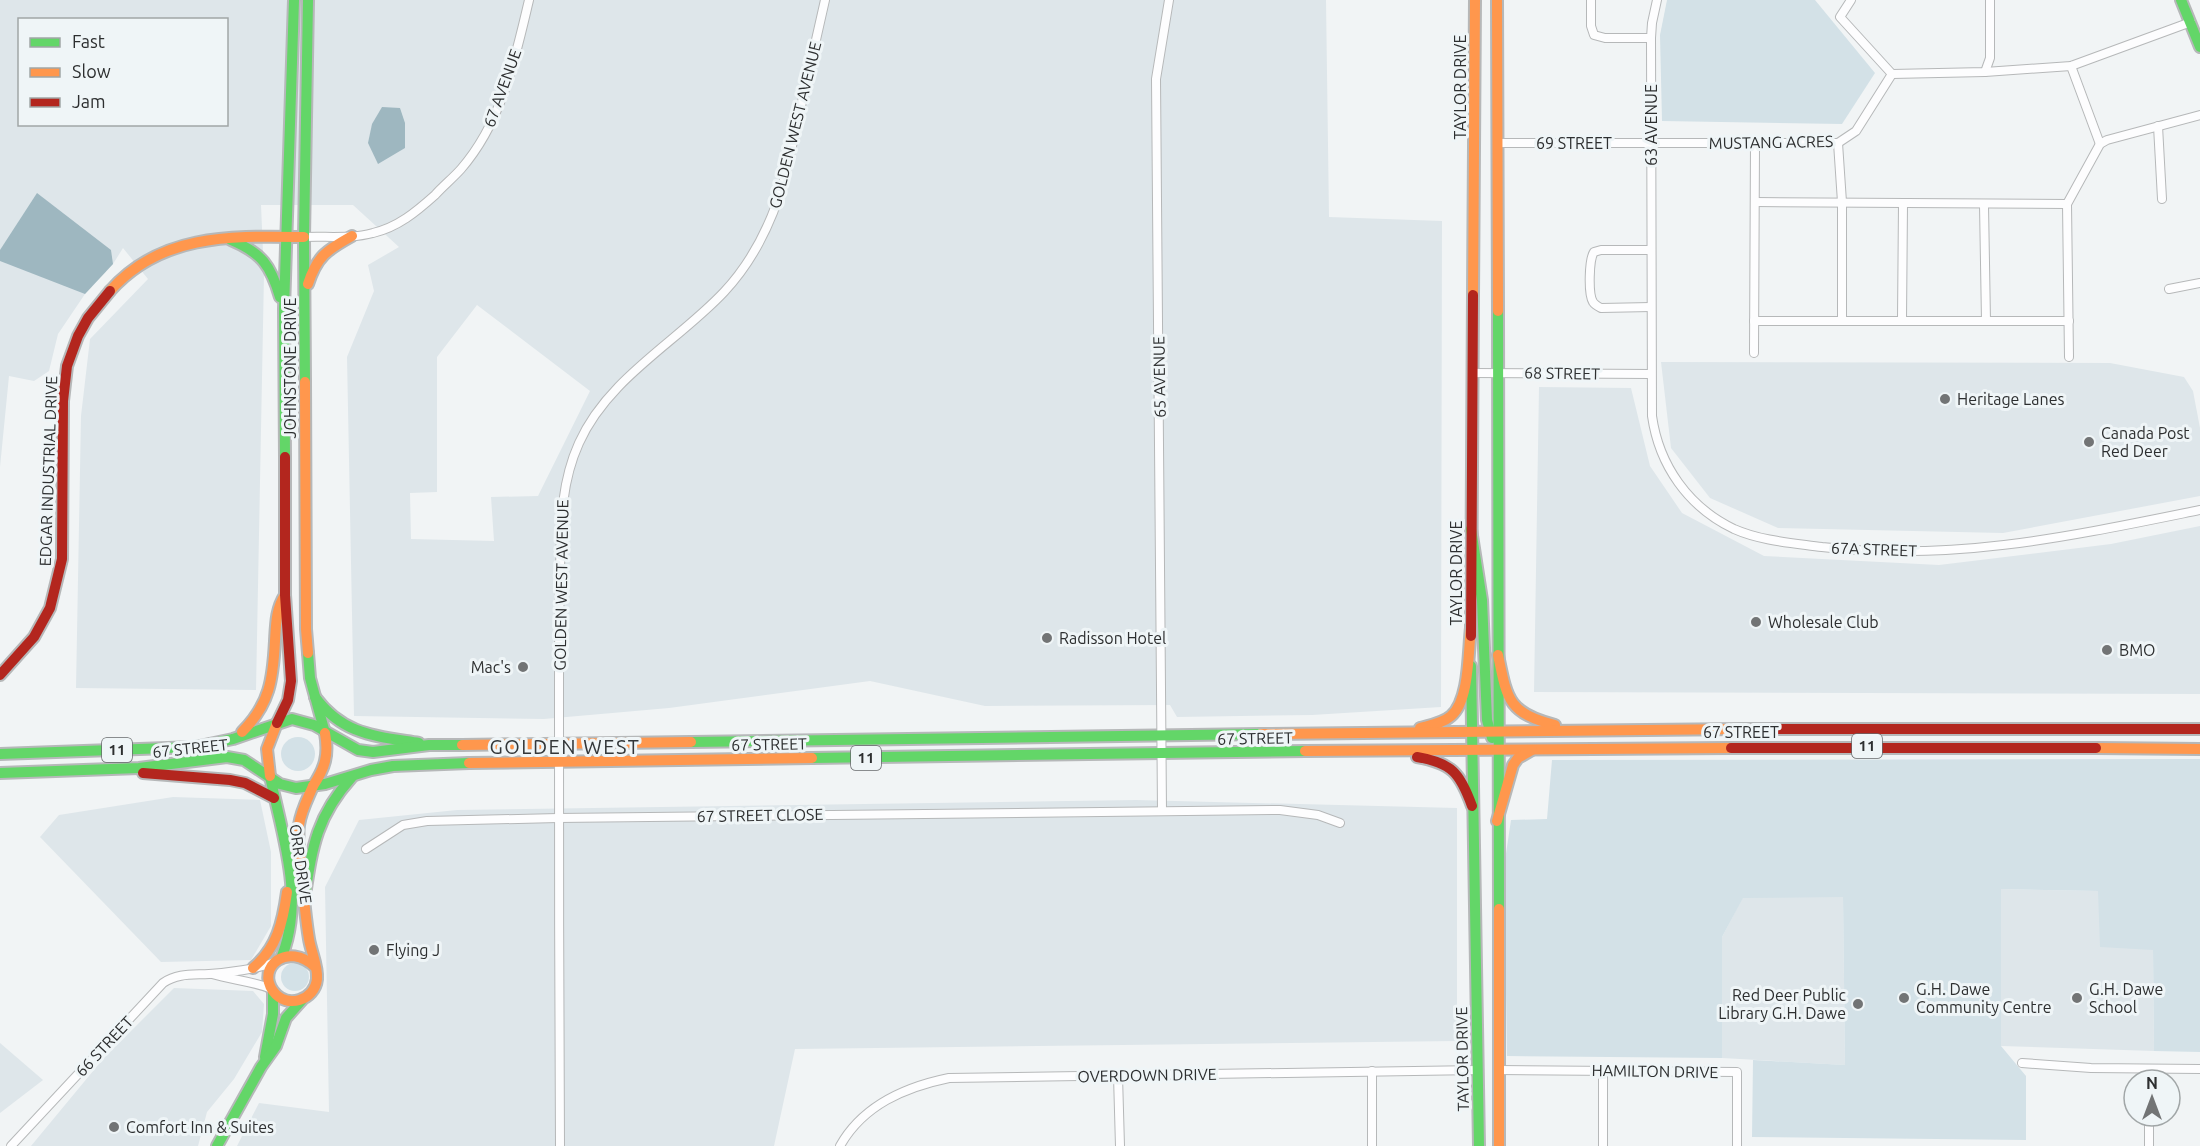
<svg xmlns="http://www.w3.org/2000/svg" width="2200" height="1146" font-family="Ubuntu,sans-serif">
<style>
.built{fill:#dee6ea;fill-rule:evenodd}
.green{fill:#d3e1e7}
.water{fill:#9eb7c0}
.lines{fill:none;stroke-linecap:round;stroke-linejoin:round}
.street-casing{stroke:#b6b8b9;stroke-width:10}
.fast-casing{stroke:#b6b8b9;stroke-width:14}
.slow-casing{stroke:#b6b8b9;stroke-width:14}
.jam-casing{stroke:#b6b8b9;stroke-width:14}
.street{stroke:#fdfdfe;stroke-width:8}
.fast{stroke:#63d668;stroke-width:10}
.slow{stroke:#ff974d;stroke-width:10}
.jam{stroke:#b3261e;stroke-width:10}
.poi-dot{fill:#727475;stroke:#eff5f7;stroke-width:2}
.labels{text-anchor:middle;stroke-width:6;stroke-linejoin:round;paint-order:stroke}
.shield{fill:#eff5f7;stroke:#676a6c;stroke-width:1.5}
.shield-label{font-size:15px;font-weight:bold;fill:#2d2f30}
.street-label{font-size:16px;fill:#2d2f30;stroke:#eff5f7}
.poi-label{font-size:16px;fill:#2d2f30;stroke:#eff5f7;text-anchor:start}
.quarter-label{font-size:20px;letter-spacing:1.5px;fill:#333739;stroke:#eff5f7}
</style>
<rect width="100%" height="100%" fill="#f1f4f5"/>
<g class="built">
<path d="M0 0H1326L1329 217 1442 221 1441 707 1312 715 1177 717 1170 705 985 706 870 681 669 708 544 719 354 716 347 357 374 291 368 265 399 247 353 205H261L264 274 256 690 76 688 81 416 90 339 148 279 123 248 113 264 85 294 58 334 49 371 34 381 9 376 0 467ZM20 20H226V124H20ZM477 305 590 391 538 496 491 497 494 541 411 539 410 493 437 492V357Z"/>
<path d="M1661 362 2110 363 2184 377 2193 391 2200 428V496L2003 533 1778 528 1710 498 1671 448Z"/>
<path d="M1539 387 1631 388 1650 466 1682 513 1764 556 1939 565 2111 544 2200 526V694L1534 692Z"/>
<path d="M173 797 260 800 271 852V926L251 960 161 962 40 837 59 815Z"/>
<path d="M1136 800 1457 808V1041L795 1049 774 1146H237L259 1103 329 1112 325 887 359 820 457 810Z"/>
<path d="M2001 889 2098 891 2153 950 2154 1051 2001 1046Z"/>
<path d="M1743 897H1843L1845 1065 1722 1058V937Z"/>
<path d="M174 988 253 991 264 1004 262 1032 234 1079 207 1112 198 1146H31L103 1059Z"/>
<path d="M0 1043 43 1080 0 1113Z"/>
</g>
<g class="green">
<path d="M1667 0H1815L1875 73 1842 124 1662 121 1660 35Z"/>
<circle cx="298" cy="754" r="17"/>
<path d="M2200 759V1052L2154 1051 2153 950 2100 947 2098 891 2001 889V1046L2026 1076V1140L1752 1137 1753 1060 1845 1065 1843 897 1743 898 1722 937V1058L1507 1056 1504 867 1511 820 1547 819 1552 760Z"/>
<circle cx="295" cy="977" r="14"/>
</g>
<g class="water">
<path d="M382 107 400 108 405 123V148L378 164 368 143 372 124Z"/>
<path d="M37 193 111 250 113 264 85 294 0 261V250Z"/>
</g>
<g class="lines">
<defs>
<g id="street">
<path d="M1591 0V26L1594 35 1605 38H1651"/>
<path d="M1657 0 1652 23 1651 38 1652 416C1659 465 1688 507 1734 529 1761 541 1793 543 1822 547 1954 562 2072 536 2200 510"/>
<path d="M1851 0 1840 17 1892 74 1985 72 2071 66 2191 22"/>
<path d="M2071 66 2100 144"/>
<path d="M1985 72 1990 58V0"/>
<path d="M2158 126 2162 199"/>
<path d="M1497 143H1838L1856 131 1892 74"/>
<path d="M1838 143 1842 202V320"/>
<path d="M1755 202 2067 204"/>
<path d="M1984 205 1986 321"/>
<path d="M304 237C327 236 351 239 373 233 398 227 416 212 435 195 443 186 453 178 461 169 502 122 515 59 529 0"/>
<path d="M2169 289 2200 283"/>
<path d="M1651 307 1601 308C1597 306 1595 305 1593 302 1588 294 1589 259 1594 252L1601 250H1651"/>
<path d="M1902 320 1903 204"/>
<path d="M1754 321H2069"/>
<path d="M1754 353 1755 144"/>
<path d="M2069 357 2067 204 2100 144 2107 140 2200 115"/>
<path d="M1473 373 1651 374"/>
<path d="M1162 811 1156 79 1169 0"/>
<path d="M366 849 403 825 427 821 558 818 1280 810 1318 815 1340 823"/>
<path d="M212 974C232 980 252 981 272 989"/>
<path d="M2022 1063 2091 1068 2200 1069"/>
<path d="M2149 1069V1080"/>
<path d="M1498 1070 1737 1072V1146"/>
<path d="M1603 1071V1146"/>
<path d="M1118 1076 1120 1146"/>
<path d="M2149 1116V1146"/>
<path d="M11 1146 163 983C178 973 192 975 209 974 225 973 260 969 274 962"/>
<path d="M560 1146C559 999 559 851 559 704 559 660 559 616 560 572 561 527 560 485 579 443 608 378 677 342 724 292 754 260 773 220 785 177L825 0"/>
<path d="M840 1146C863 1105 905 1087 949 1078L1478 1070"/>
<path d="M1372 1146V1071"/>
</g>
<g id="fast">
<path d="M2181 0 2200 47"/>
<path d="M231 240C262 253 271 266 280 297"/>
<path d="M1498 311 1499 909"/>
<path d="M305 382 304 237 308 0"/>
<path d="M285 457 284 309 294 0"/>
<path d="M1471 529 1482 600 1487 720 1492 738"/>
<path d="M308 653 310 678 325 733"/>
<path d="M1471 666 1479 1146"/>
<path d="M315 697C343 735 375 736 419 743"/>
<path d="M691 742 1261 734"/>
<path d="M0 754 195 747 233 739 292 719 314 725 358 750 373 752 429 745H462"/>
<path d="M812 758 1305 751"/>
<path d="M0 773 139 768 227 757 244 760 280 784 296 788 325 784 371 770 393 766 469 763"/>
<path d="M270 776C282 835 305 897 282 956"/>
<path d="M304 902C312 849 315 818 352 777"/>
<path d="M265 1057 273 1014V992"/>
<path d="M217 1146 261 1067 276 1046 286 1018 302 1000"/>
</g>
<g id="slow">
<path d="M1497 0 1498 311"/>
<path d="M308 284C317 256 327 250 352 236"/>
<path d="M110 291C161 233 233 236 304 237"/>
<path d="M1473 295 1475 0"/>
<path d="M305 382 306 629 308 653"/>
<path d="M1498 655C1507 699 1508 713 1555 725"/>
<path d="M1420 728C1431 725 1443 723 1451 716 1470 700 1468 651 1471 628"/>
<path d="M242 732C270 704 273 679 275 641 276 624 276 609 285 595"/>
<path d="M1261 734 1743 729"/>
<path d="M462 745 691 742"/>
<path d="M2096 748 2200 749"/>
<path d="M1305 751 1731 748"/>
<path d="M469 763 812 758"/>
<path d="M270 776 267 749 277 723"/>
<path d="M313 786C308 798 301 811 299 825 297 838 300 852 301 866 303 890 305 915 309 939 311 952 318 965 317 979 315 1000 287 1010 273 991 256 967 288 941 315 967"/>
<path d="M313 786C325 768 329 755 325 733"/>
<path d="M1497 821 1513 765 1518 758 1532 750"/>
<path d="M1499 909V1146"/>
<path d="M253 968C277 948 283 922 287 892"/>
</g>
<g id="jam">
<path d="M1471 636 1473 295"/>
<path d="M0 675 34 637 50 608 62 559 63 401 67 366 78 336 88 318 110 291"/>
<path d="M277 723 288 700 291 681 285 595V457"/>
<path d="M1743 729H2200"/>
<path d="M1731 748H2096"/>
<path d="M1417 757C1452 763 1460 773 1472 806"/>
<path d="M143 773 230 780 245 783 274 798"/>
</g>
</defs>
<use href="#street" class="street-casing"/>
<use href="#fast" class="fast-casing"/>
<use href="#slow" class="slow-casing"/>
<use href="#jam" class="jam-casing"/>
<use href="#street" class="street"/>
<use href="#fast" class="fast"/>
<use href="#slow" class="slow"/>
<use href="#jam" class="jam"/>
</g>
<g class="poi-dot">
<circle cx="1945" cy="399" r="6"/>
<circle cx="2089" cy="442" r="6"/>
<circle cx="1756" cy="622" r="6"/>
<circle cx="1047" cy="638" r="6"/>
<circle cx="2107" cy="650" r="6"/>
<circle cx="523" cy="667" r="6"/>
<circle cx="374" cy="950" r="6"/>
<circle cx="1904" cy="998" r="6"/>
<circle cx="2077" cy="998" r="6"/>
<circle cx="1858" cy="1004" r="6"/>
<circle cx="114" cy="1127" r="6"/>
</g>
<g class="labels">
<g class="shield">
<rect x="1852" y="734" width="30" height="24" rx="4.5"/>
<rect x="102" y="738" width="30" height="24" rx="4.5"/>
<rect x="851" y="746" width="30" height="24" rx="4.5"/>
</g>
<g class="shield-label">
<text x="1867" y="751">11</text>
<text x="117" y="755">11</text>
<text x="866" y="763">11</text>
</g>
<g class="street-label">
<text transform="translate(1460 87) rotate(-90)" y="6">TAYLOR DRIVE</text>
<text transform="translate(502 88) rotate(-70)" y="6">67 AVENUE</text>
<text transform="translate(795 125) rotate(-76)" y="6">GOLDEN WEST AVENUE</text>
<text transform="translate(1651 125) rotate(-90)" y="6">63 AVENUE</text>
<text transform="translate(1771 142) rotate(-1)" y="6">MUSTANG ACRES</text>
<text x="1574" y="149">69 STREET</text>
<text transform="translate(290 368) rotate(-90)" y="6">JOHNSTONE DRIVE</text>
<text transform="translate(1562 373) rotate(1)" y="6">68 STREET</text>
<text transform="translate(1159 377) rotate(-91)" y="6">65 AVENUE</text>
<text transform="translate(48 471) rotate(-88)" y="6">EDGAR INDUSTRIAL DRIVE</text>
<text transform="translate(1874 549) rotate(2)" y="6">67A STREET</text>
<text transform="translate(1456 573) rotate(-90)" y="6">TAYLOR DRIVE</text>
<text transform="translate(561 585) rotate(-89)" y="6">GOLDEN WEST AVENUE</text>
<text x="1741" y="738">67 STREET</text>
<text transform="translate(1255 738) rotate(-1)" y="6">67 STREET</text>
<text transform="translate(769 744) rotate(-1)" y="6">67 STREET</text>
<text transform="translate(190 748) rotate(-6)" y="6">67 STREET</text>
<text transform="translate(760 815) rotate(-1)" y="6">67 STREET CLOSE</text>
<text transform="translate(301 864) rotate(82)" y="6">ORR DRIVE</text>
<text transform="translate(104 1046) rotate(-47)" y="6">66 STREET</text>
<text transform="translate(1462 1059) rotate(-91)" y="6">TAYLOR DRIVE</text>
<text transform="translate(1655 1071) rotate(1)" y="6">HAMILTON DRIVE</text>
<text transform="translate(1147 1075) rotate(-1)" y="6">OVERDOWN DRIVE</text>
</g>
<g class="poi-label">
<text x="1957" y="405">Heritage Lanes</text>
<text x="2101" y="439">Canada Post<tspan x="2101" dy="18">Red Deer</tspan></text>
<text x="1768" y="628">Wholesale Club</text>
<text x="1059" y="644">Radisson Hotel</text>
<text x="2119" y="656">BMO</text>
<text x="511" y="673" text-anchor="end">Mac's</text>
<text x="386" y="956">Flying J</text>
<text x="1916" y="995">G.H. Dawe<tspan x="1916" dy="18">Community Centre</tspan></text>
<text x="2089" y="995">G.H. Dawe<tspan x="2089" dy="18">School</tspan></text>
<text x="1846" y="1001" text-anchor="end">Red Deer Public<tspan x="1846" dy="18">Library G.H. Dawe</tspan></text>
<text x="126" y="1133">Comfort Inn &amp; Suites</text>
</g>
<g class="quarter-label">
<text x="565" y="754">GOLDEN WEST</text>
</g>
</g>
<rect x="18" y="18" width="210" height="108" fill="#eff5f7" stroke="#a1a6a7" stroke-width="1.5"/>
<rect x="30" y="38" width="30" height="9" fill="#63d668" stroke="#a1a6a7" stroke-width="1.5"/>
<text x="72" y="48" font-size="18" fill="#2d2f30">Fast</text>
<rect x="30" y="68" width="30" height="9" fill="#ff974d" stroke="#a1a6a7" stroke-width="1.5"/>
<text x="72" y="78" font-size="18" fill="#2d2f30">Slow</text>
<rect x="30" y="98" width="30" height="9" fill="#b3261e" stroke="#a1a6a7" stroke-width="1.5"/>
<text x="72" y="108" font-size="18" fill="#2d2f30">Jam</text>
<g transform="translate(2152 1098)"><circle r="28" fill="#eff5f7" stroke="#a1a6a7" stroke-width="1.5"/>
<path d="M0-4.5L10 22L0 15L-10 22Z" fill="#727475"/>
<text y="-9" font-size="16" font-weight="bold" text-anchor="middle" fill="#2d2f30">N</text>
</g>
</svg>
